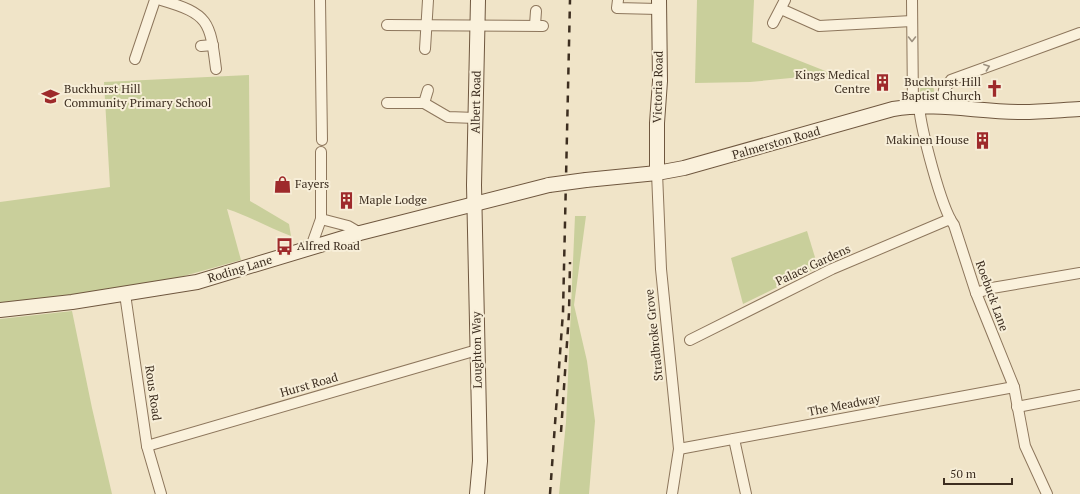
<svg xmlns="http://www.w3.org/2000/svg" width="1080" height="494" font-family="'PT Serif',serif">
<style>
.green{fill:#c9cf9b}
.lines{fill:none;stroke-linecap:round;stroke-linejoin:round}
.street-casing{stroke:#8d765c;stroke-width:12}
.secondary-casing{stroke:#6f573f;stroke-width:16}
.street{stroke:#faf1dc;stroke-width:10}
.secondary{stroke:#faf1dc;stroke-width:14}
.rail{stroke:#3d2e20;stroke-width:2.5;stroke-dasharray:7 7;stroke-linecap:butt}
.secondary-bridge-casing{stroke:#6f573f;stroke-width:16;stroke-linecap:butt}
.secondary-bridge{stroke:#faf1dc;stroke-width:14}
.oneway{stroke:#9c907e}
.labels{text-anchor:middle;stroke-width:4;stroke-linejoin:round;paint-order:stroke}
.poi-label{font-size:12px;fill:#3d2e20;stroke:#f7eed8;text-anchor:start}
.street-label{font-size:12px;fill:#3d2e20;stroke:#f7eed8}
</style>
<rect width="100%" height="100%" fill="#f0e4c8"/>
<g class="green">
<path d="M697 0H754L752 42 833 74 750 82 695 83Z"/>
<path d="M249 75 250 201 289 224 291 236C269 228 249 216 227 209L241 260 159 283 60 297 0 304V202L110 187 104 82Z"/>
<circle cx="927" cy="90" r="7"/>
<path d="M575 216H586L574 305 587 361 595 421 589 494H559L566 422Z"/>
<path d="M807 231 818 267 743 304 731 258Z"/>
<path d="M72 311 92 408 112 494H0V319Z"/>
</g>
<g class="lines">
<defs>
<g id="street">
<path d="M161 0C209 14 210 21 216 69"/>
<path d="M320 0 322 140"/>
<path d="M618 0 617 8 658 9"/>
<path d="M912 0 913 106"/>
<path d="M781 9 819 26 912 21"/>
<path d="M773 23 785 0"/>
<path d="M387 25 543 26"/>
<path d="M535 25 536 11"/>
<path d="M201 46 213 45"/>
<path d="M425 49 428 0"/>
<path d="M135 59 155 0"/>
<path d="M387 103H424L448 117 476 118"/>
<path d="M424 103 428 90"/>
<path d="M919 106C921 129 941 208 954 225L976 293 1014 387 1025 446 1047 494"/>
<path d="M941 106 944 90 951 80 1080 33"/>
<path d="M657 173 661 269 679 449 672 494"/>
<path d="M321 219 348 226 360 233"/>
<path d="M311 247 321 219V152"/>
<path d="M976 293 992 288 1080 273"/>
<path d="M125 294 147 446 161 494"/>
<path d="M690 340 832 269 950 219"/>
<path d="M1017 407 1080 395"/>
<path d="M734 439 746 494"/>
<path d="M147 446 477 350"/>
<path d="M679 449 1014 387"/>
</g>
<g id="secondary">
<path d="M657 173V123L660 81 659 0"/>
<path d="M586 180 657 173 684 168 893 109C937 102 978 112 1022 112 1041 112 1061 110 1080 109"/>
<path d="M0 310 72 302 197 282 360 233 549 185"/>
<path d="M477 494 480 461 474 185 478 0"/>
</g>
</defs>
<use href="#street" class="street-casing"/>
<use href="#secondary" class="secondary-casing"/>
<use href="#street" class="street"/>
<use href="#secondary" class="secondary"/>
<g class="rail">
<path d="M561 432 569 313 570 262"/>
<path d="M550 494 563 312 570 0"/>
</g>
<defs>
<path id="secondary-bridge" d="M549 185 586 180"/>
</defs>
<use href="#secondary-bridge" class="secondary-bridge-casing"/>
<use href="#secondary-bridge" class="secondary-bridge"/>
</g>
<defs><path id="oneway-chevron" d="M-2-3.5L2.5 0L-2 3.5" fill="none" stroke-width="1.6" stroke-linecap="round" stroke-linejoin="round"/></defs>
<g class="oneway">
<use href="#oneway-chevron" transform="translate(912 39) rotate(90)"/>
<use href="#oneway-chevron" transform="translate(987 67) rotate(-20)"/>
</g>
<defs>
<symbol id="building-bare" viewBox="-9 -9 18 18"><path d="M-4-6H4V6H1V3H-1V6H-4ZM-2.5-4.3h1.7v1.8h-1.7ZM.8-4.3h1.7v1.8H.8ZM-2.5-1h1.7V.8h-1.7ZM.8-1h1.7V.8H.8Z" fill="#9e2a2b" stroke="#f7eed8" stroke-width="2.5" paint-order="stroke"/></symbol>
<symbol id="church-bare" viewBox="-9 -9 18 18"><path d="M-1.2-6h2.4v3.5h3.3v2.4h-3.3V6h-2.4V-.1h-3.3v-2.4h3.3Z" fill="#9e2a2b" stroke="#f7eed8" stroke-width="2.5" paint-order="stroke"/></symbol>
<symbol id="school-bare" viewBox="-9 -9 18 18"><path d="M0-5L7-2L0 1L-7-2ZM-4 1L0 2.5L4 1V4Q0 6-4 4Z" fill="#9e2a2b" stroke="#f7eed8" stroke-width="2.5" paint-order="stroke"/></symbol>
<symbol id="shop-bare" viewBox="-9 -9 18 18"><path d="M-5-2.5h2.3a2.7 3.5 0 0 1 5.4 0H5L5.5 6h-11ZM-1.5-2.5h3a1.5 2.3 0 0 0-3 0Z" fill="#9e2a2b" stroke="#f7eed8" stroke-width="2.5" paint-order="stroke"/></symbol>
<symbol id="bus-bare" viewBox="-9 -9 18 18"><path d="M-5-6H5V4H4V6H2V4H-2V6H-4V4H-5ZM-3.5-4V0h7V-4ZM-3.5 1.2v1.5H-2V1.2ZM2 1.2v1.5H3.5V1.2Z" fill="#9e2a2b" stroke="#f7eed8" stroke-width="2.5" paint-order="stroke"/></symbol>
</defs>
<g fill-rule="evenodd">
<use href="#building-bare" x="870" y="70" width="25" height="25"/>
<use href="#church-bare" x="982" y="76" width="25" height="25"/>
<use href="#school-bare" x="38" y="84" width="25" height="25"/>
<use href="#building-bare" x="970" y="128" width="25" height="25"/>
<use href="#shop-bare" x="270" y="172" width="25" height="25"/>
<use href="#building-bare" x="334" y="188" width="25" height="25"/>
<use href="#bus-bare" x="272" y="234" width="25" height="25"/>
</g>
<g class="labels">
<g class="poi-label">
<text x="870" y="79" text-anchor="end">Kings Medical<tspan x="870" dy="14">Centre</tspan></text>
<text x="981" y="86" text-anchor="end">Buckhurst Hill<tspan x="981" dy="14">Baptist Church</tspan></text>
<text x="64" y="93">Buckhurst Hill<tspan x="64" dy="14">Community Primary School</tspan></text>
<text x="969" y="144" text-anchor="end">Makinen House</text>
<text x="295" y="188">Fayers</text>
<text x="359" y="204">Maple Lodge</text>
<text x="297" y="250">Alfred Road</text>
</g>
<g class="street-label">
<text transform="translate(658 87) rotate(-89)" y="4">Victoria Road</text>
<text transform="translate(476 102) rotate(-89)" y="4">Albert Road</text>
<text transform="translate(776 143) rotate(-16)" y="4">Palmerston Road</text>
<text transform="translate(813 265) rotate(-25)" y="4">Palace Gardens</text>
<text transform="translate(240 269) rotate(-17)" y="4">Roding Lane</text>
<text transform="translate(992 296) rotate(70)" y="4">Roebuck Lane</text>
<text transform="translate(654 335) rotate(-96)" y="4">Stradbroke Grove</text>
<text transform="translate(477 350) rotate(-91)" y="4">Loughton Way</text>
<text transform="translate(309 385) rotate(-16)" y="4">Hurst Road</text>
<text transform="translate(153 393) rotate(82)" y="4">Rous Road</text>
<text transform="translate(844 405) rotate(-11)" y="4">The Meadway</text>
</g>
</g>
<path d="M944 478v6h68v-6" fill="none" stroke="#3d2e20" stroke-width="2"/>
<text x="950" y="478" font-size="12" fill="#3d2e20" stroke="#f7eed8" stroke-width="3" paint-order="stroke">50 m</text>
</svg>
